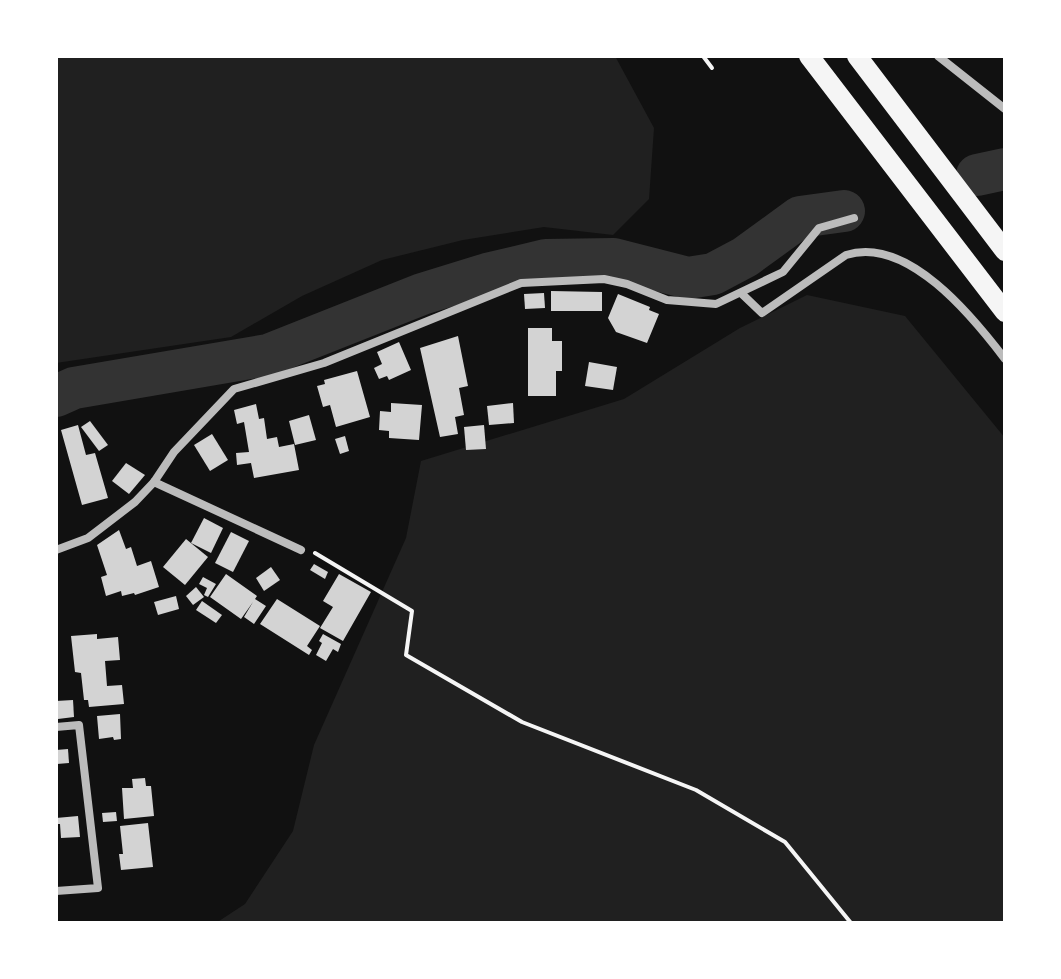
<svg xmlns="http://www.w3.org/2000/svg" width="1061" height="979" font-family="Commissioner,sans-serif">
<style>
.green{fill:#202020}
.lines{fill:none;stroke-linecap:round;stroke-linejoin:round}
.river{stroke:#333;stroke-width:42}
.building{fill:#d3d3d3}
.path{stroke:#f5f5f5;stroke-width:4}
.minor{stroke:#bcbcbc;stroke-width:8}
.motorway{stroke:#f5f5f5;stroke-width:20}
</style>
<rect width="100%" height="100%" fill="#111"/>
<g class="green">
<path d="M56 56H615L654 128 649 199 613 235 544 227 463 240 382 260 302 296 231 337 56 363Z"/>
<path d="M807 295 905 316 1005 438V923H216L245 904 293 831 314 745 406 538 421 461 624 399 740 328Z"/>
</g>
<g class="lines">
<g class="river">
<path d="M977 175 1005 169"/>
<path d="M56 396 74 388 268 355 422 294 487 274 546 260 614 259 688 278 713 274 745 257 800 217 844 211"/>
</g>
</g>
<g class="building">
<path d="M551 291 602 292V311H551Z"/>
<path d="M544 293 545 308 525 309 524 294Z"/>
<path d="M618 294 650 307 649 310 659 314 647 343 616 332 608 318Z"/>
<path d="M528 328H552V341H562V371H556V396H528Z"/>
<path d="M458 336 468 386 459 388 464 415 455 417 458 434 440 437 420 348Z"/>
<path d="M399 342 411 370 389 380 387 376 379 379 374 368 382 364 377 352Z"/>
<path d="M589 362 617 367 613 390 585 386Z"/>
<path d="M357 371 370 417 336 427 330 405 323 407 317 386 325 384 324 380Z"/>
<path d="M391 403 422 405 419 440 389 438V431L379 430 380 411 391 412Z"/>
<path d="M513 403 514 423 489 425 487 406Z"/>
<path d="M256 404 259 419 264 418 267 439 277 437 279 447 294 444 299 470 254 478 251 463 237 465 236 453 249 452 244 422 237 424 234 410Z"/>
<path d="M309 415 316 440 295 445 289 421Z"/>
<path d="M90 421 108 445 99 451 81 427Z"/>
<path d="M78 425 86 455 95 453 108 498 82 505 61 430Z"/>
<path d="M484 425 486 449 466 450 464 427Z"/>
<path d="M212 434 228 460 210 471 194 445Z"/>
<path d="M345 436 349 451 340 454 335 439Z"/>
<path d="M126 463 145 475 129 494 112 481Z"/>
<path d="M204 518 223 528 211 553 191 543Z"/>
<path d="M119 530 126 549 131 547 137 566 151 561 159 587 135 595 134 593 122 596 121 591 106 596 101 577 107 575 97 545Z"/>
<path d="M231 532 249 541 233 572 215 563Z"/>
<path d="M186 539 208 557 185 585 163 567Z"/>
<path d="M314 564 328 572 325 579 310 570Z"/>
<path d="M271 567 280 580 264 591 256 578Z"/>
<path d="M226 574 257 596 255 599 266 606 254 624 244 617 253 602 241 619 210 597Z"/>
<path d="M339 574 371 592 343 641 320 628 333 607 323 601Z"/>
<path d="M203 577 216 584 208 597 204 595 207 588 199 584Z"/>
<path d="M196 587 204 597 193 605 186 596Z"/>
<path d="M176 596 179 609 158 615 154 602Z"/>
<path d="M277 599 320 626 307 646 312 650 309 655 260 624Z"/>
<path d="M202 601 222 615 216 623 196 610Z"/>
<path d="M97 634V639L118 637 120 660 105 661 107 686 122 685 124 704 89 707 88 700H84L81 673 75 672 71 636Z"/>
<path d="M323 634 341 644 338 652 333 649 326 661 316 655 322 643 319 641Z"/>
<path d="M73 700 74 717 58 719 56 701Z"/>
<path d="M120 714 121 739 114 740 113 737 99 739 97 716Z"/>
<path d="M68 749 69 763 57 764 56 750Z"/>
<path d="M145 778 146 786H151L154 816 124 819 122 788H133L132 779Z"/>
<path d="M116 812 117 821 103 822 102 813Z"/>
<path d="M78 816 80 837 61 838 60 824H56V818Z"/>
<path d="M148 823 153 867 121 870 119 854H123L120 826Z"/>
</g>
<g class="lines">
<g class="path">
<path d="M703 56 712 68"/>
<path d="M315 553 412 611 406 655 522 722 696 790 785 842 851 923"/>
</g>
<g class="minor">
<path d="M938 56 1005 109"/>
<path d="M741 293 762 313 846 255C907 235 973 317 1005 359"/>
<path d="M154 482 301 550"/>
<path d="M56 550 88 538 135 502 154 482 174 452 234 389 324 363 521 283 604 279 627 284 667 300 716 304 783 272 819 228 854 218"/>
<path d="M56 727 79 725 98 888 56 891"/>
</g>
<g class="motorway">
<path d="M809 56 1005 312"/>
<path d="M857 56 1005 251"/>
</g>
</g>
<rect width="1061" height="979" fill="none" stroke="#ffffff" stroke-width="116"/>
</svg>
